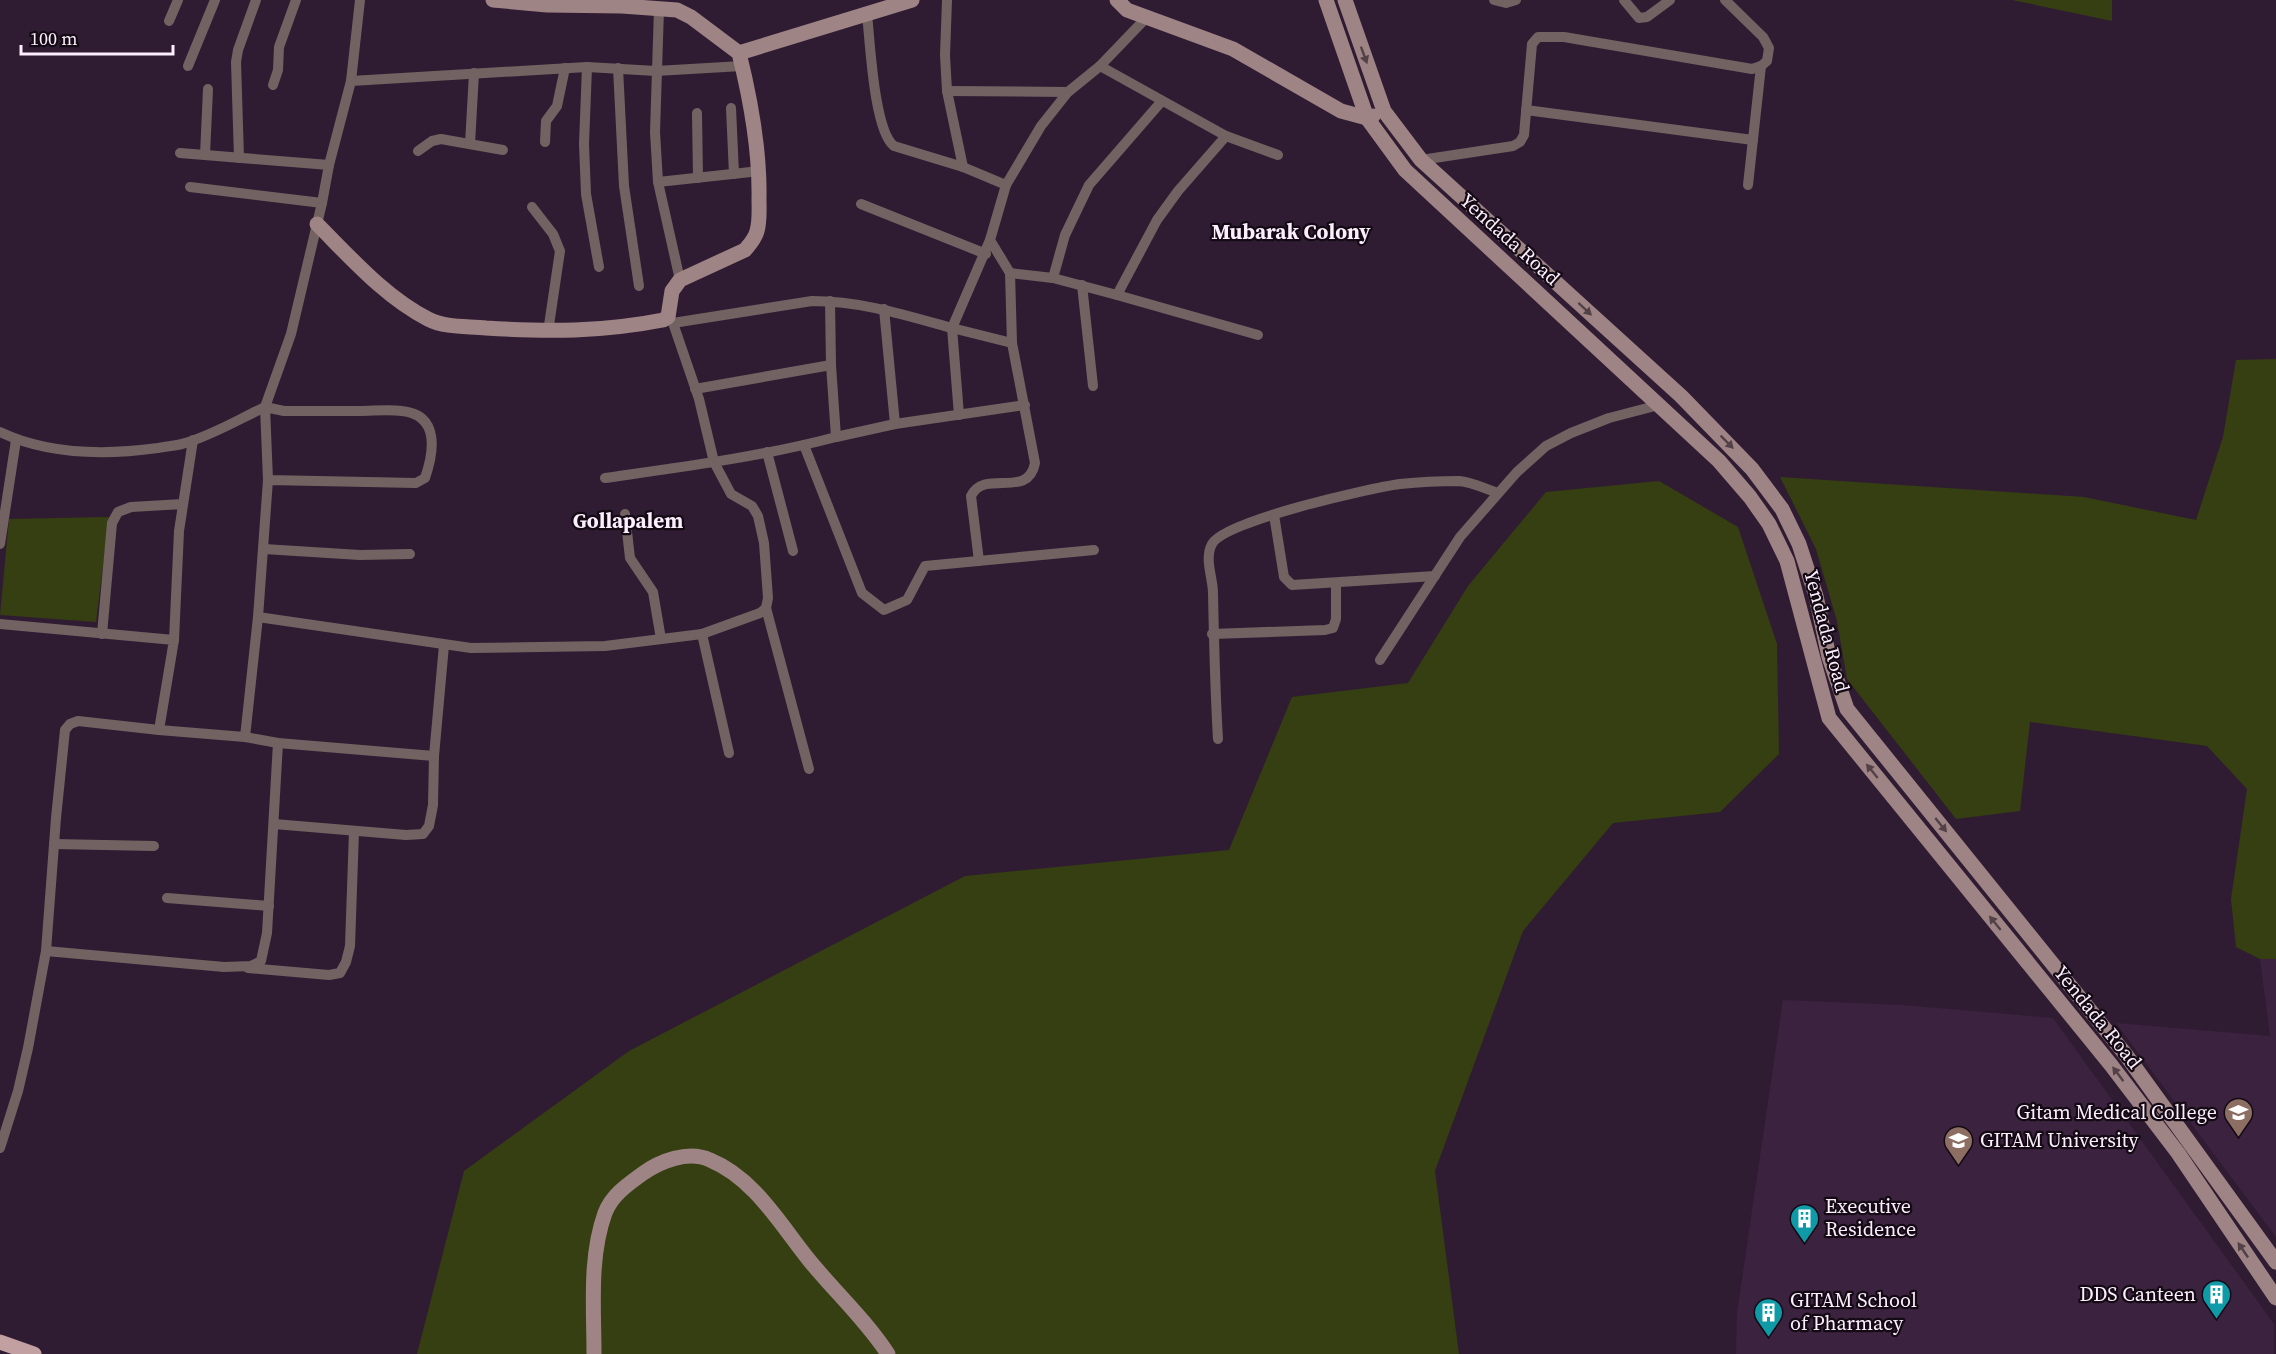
<svg xmlns="http://www.w3.org/2000/svg" width="2276" height="1354" font-family="'Source Serif 4',serif">
<style>
.built{fill:#3b223e}
.green{fill:#353f11}
.lines{fill:none;stroke-linecap:round;stroke-linejoin:round}
.street{stroke:#736262;stroke-width:10}
.secondary{stroke:#9f8485;stroke-width:15}
.primary{stroke:#c29fa1;stroke-width:15}
.oneway{fill:#524147}
.labels{text-anchor:middle;stroke-width:4.5;stroke-linejoin:round;paint-order:stroke}
.street-label{font-size:20px;fill:#fceefd;stroke:#130a14}
.poi-label{font-size:20px;fill:#fceefd;stroke:#130a14;text-anchor:start}
.neighbourhood-label{font-size:21px;font-weight:bold;fill:#fceefd;stroke:#130a14}
</style>
<rect width="100%" height="100%" fill="#301c32"/>
<g class="built">
<path d="M2260 959H2276V1237L2116 1023 2270 1036Z"/>
<path d="M1783 1000 1902 1005 2053 1018 2274 1324V1354H1736L1737 1313Z"/>
</g>
<g class="green">
<path d="M2012 0H2112V21Z"/>
<path d="M2276 359V959H2260L2236 947 2231 899 2247 789 2207 746 2030 722 2020 811 1956 819 1847 679 1837 621 1816 549 1780 477 2084 497 2196 520 2223 437 2236 360Z"/>
<path d="M1659 481 1738 527 1777 644 1779 754 1720 812 1613 823 1523 931 1435 1171 1459 1354H417L464 1171 629 1051 965 876 1229 850 1292 697 1408 683 1468 586 1546 492Z"/>
<path d="M109 517 96 622 0 615 9 519Z"/>
</g>
<g class="lines">
<g class="street">
<path d="M947 0 945 55 947 91 963 167"/>
<path d="M1494 0 1506 3 1516 0"/>
<path d="M1624 0 1639 18 1647 17 1670 0"/>
<path d="M659 9 655 132 658 182 680 280"/>
<path d="M867 14C870 41 874 131 894 146L963 167 1006 185 990 240 1010 273 1012 343 1035 463C1028 500 985 468 971 496L979 561"/>
<path d="M169 21 178 0"/>
<path d="M188 66 215 0"/>
<path d="M587 67 584 144 586 194 599 267"/>
<path d="M618 68 624 186 639 286"/>
<path d="M351 81 587 67 656 71 742 66"/>
<path d="M273 85 278 70 279 47 296 0"/>
<path d="M947 91 1068 92"/>
<path d="M731 108 734 174"/>
<path d="M1526 110 1753 140"/>
<path d="M697 113 698 178"/>
<path d="M1226 136 1278 155"/>
<path d="M545 142 546 121 557 106 565 68"/>
<path d="M470 144 474 73"/>
<path d="M418 151 432 141 441 139 503 150"/>
<path d="M180 153 329 165"/>
<path d="M205 155 208 89"/>
<path d="M239 158 236 62 238 50 256 0"/>
<path d="M1421 160 1513 146 1520 142 1524 135 1532 44 1538 37H1564L1752 69 1761 66 1767 61 1769 48 1763 37 1725 0"/>
<path d="M658 182 760 171"/>
<path d="M1006 185 1041 126 1068 92 1100 66 1147 17"/>
<path d="M1748 185 1761 66"/>
<path d="M190 187 322 203"/>
<path d="M861 204 986 254"/>
<path d="M532 207 553 234 560 251 548 332"/>
<path d="M990 240 952 328 1012 343"/>
<path d="M1010 273 1053 278 1117 295 1157 220 1178 191 1226 136 1100 66"/>
<path d="M1053 278 1065 235 1089 185 1161 102"/>
<path d="M1082 285 1093 386"/>
<path d="M1117 295 1258 335"/>
<path d="M673 323 812 301C861 301 905 315 952 328L959 415"/>
<path d="M695 389 831 365"/>
<path d="M895 424 1025 405"/>
<path d="M0 432C48 455 107 455 158 448 167 446 177 446 185 443 213 435 239 419 265 407L291 334 322 203 329 165 351 81 360 0"/>
<path d="M836 437 895 424 884 309"/>
<path d="M804 445 862 593 884 610 907 600 925 566 1094 550"/>
<path d="M767 452 793 551"/>
<path d="M605 478C682 467 760 457 836 437L831 365 830 301"/>
<path d="M625 514 630 558 653 592 661 639"/>
<path d="M1274 515 1284 577 1292 585 1435 576"/>
<path d="M0 544 16 440"/>
<path d="M264 549 360 555 410 554"/>
<path d="M766 608 809 769"/>
<path d="M258 617 471 648 605 646 702 634 760 613 766 608 768 598 764 543 758 516 752 506 731 494 714 462 699 399 673 323 668 317"/>
<path d="M0 624 174 640 159 730 78 721 70 724 65 730 56 818 46 951 28 1048 18 1091 0 1148"/>
<path d="M102 634 112 523 118 512 131 507 183 504"/>
<path d="M702 634 729 753"/>
<path d="M1212 634 1325 630 1333 628 1336 619V583"/>
<path d="M174 640 179 531 193 440"/>
<path d="M1380 660 1460 537 1517 472 1546 446 1571 433 1609 418 1659 405"/>
<path d="M159 730 245 737 258 617 268 480 265 407 284 411C309 411 334 411 359 411 373 411 388 409 402 411 440 415 434 452 425 478L416 483 268 480"/>
<path d="M245 737 278 743 434 756"/>
<path d="M1218 739C1215 690 1214 642 1213 593 1213 578 1204 559 1212 544 1224 521 1370 488 1400 484 1419 482 1440 481 1459 481 1472 482 1486 489 1498 493"/>
<path d="M274 824 406 835 423 834 429 826 433 805 434 756 444 645"/>
<path d="M54 844 154 846"/>
<path d="M167 898 269 906"/>
<path d="M46 951 224 967 251 966 261 961 267 933 278 743"/>
<path d="M248 968 329 975 340 973 346 962 350 946 354 831"/>
</g>
<g class="secondary">
<path d="M1117 0 1127 10 1233 49 1341 111 1367 118 1373 116"/>
<path d="M1326 0 1367 118 1405 170 1719 461 1750 497 1769 524 1787 561 1829 718 2111 1065 2178 1153 2276 1298"/>
<path d="M1345 0 1384 111 1421 160 1681 396 1752 469 1782 509 1799 544 1816 596 1829 657 1847 709 2126 1055 2276 1262"/>
<path d="M739 53 912 0"/>
<path d="M317 224C351 258 385 297 428 319 445 328 467 326 486 328 548 332 602 332 663 320L668 317 672 291 680 280 745 250C750 244 755 239 757 231 760 221 759 209 759 199 760 149 751 101 739 53L691 17 677 10 622 6 547 5 493 0"/>
<path d="M594 1354C594 1308 589 1257 605 1213 612 1195 627 1185 642 1174 660 1161 688 1150 710 1160 754 1178 780 1224 809 1260 835 1292 865 1319 888 1354"/>
</g>
<path class="primary" d="M0 1342 34 1354"/>
</g>
<defs><path id="oneway-solid" d="M-6-.8H1V-3.2L6.5 0L1 3.2V.8H-6Z" transform="scale(1.5)"/></defs>
<g class="oneway">
<use href="#oneway-solid" transform="translate(1364 55) rotate(70)"/>
<use href="#oneway-solid" transform="translate(1585 309) rotate(43)"/>
<use href="#oneway-solid" transform="translate(1727 442) rotate(45)"/>
<use href="#oneway-solid" transform="translate(1872 771) rotate(-129)"/>
<use href="#oneway-solid" transform="translate(1941 825) rotate(51)"/>
<use href="#oneway-solid" transform="translate(1995 923) rotate(-129)"/>
<use href="#oneway-solid" transform="translate(2118 1074) rotate(-127)"/>
<use href="#oneway-solid" transform="translate(2243 1250) rotate(-124)"/>
</g>
<defs>
<symbol id="university-pin" viewBox="-11 -11 22 30"><path d="M0 17L-7.5 6A9.5 9.5 0 1 1 7.5 6Z" fill="#8d6e63" stroke="#130a14"/><path d="M0-5L7-2L0 1L-7-2ZM-4 1L0 2.5L4 1V4Q0 6-4 4Z" fill="#fff"/></symbol>
<symbol id="building-pin" viewBox="-11 -11 22 30"><path d="M0 17L-7.5 6A9.5 9.5 0 1 1 7.5 6Z" fill="#0f9aa8" stroke="#130a14"/><path d="M-4-6H4V6H1V3H-1V6H-4ZM-2.5-4.3h1.7v1.8h-1.7ZM.8-4.3h1.7v1.8H.8ZM-2.5-1h1.7V.8h-1.7ZM.8-1h1.7V.8H.8Z" fill="#fff"/></symbol>
</defs>
<g fill-rule="evenodd">
<use href="#university-pin" x="2222" y="1096" width="33" height="45"/>
<use href="#university-pin" x="1942" y="1124" width="33" height="45"/>
<use href="#building-pin" x="1788" y="1202" width="33" height="45"/>
<use href="#building-pin" x="2200" y="1278" width="33" height="45"/>
<use href="#building-pin" x="1752" y="1296" width="33" height="45"/>
</g>
<g class="labels">
<g class="street-label">
<text transform="translate(1510 239) rotate(42)" y="7">Yendada Road</text>
<text transform="translate(1827 631) rotate(75)" y="7">Yendada Road</text>
<text transform="translate(2098 1017) rotate(51)" y="7">Yendada Road</text>
</g>
<g class="poi-label">
<text x="2217" y="1119" text-anchor="end">Gitam Medical College</text>
<text x="1980" y="1147">GITAM University</text>
<text x="1825" y="1213">Executive<tspan x="1825" dy="23">Residence</tspan></text>
<text x="2196" y="1301" text-anchor="end">DDS Canteen</text>
<text x="1790" y="1307">GITAM School<tspan x="1790" dy="23">of Pharmacy</tspan></text>
</g>
<g class="neighbourhood-label">
<text x="1291" y="239">Mubarak Colony</text>
<text x="628" y="528">Gollapalem</text>
</g>
</g>
<path d="M21 45v9h152v-9" fill="none" stroke="#fceefd" stroke-width="3"/>
<text x="30" y="45" font-size="18" fill="#fceefd" stroke="#130a14" stroke-width="4.5" paint-order="stroke">100 m</text>
</svg>
